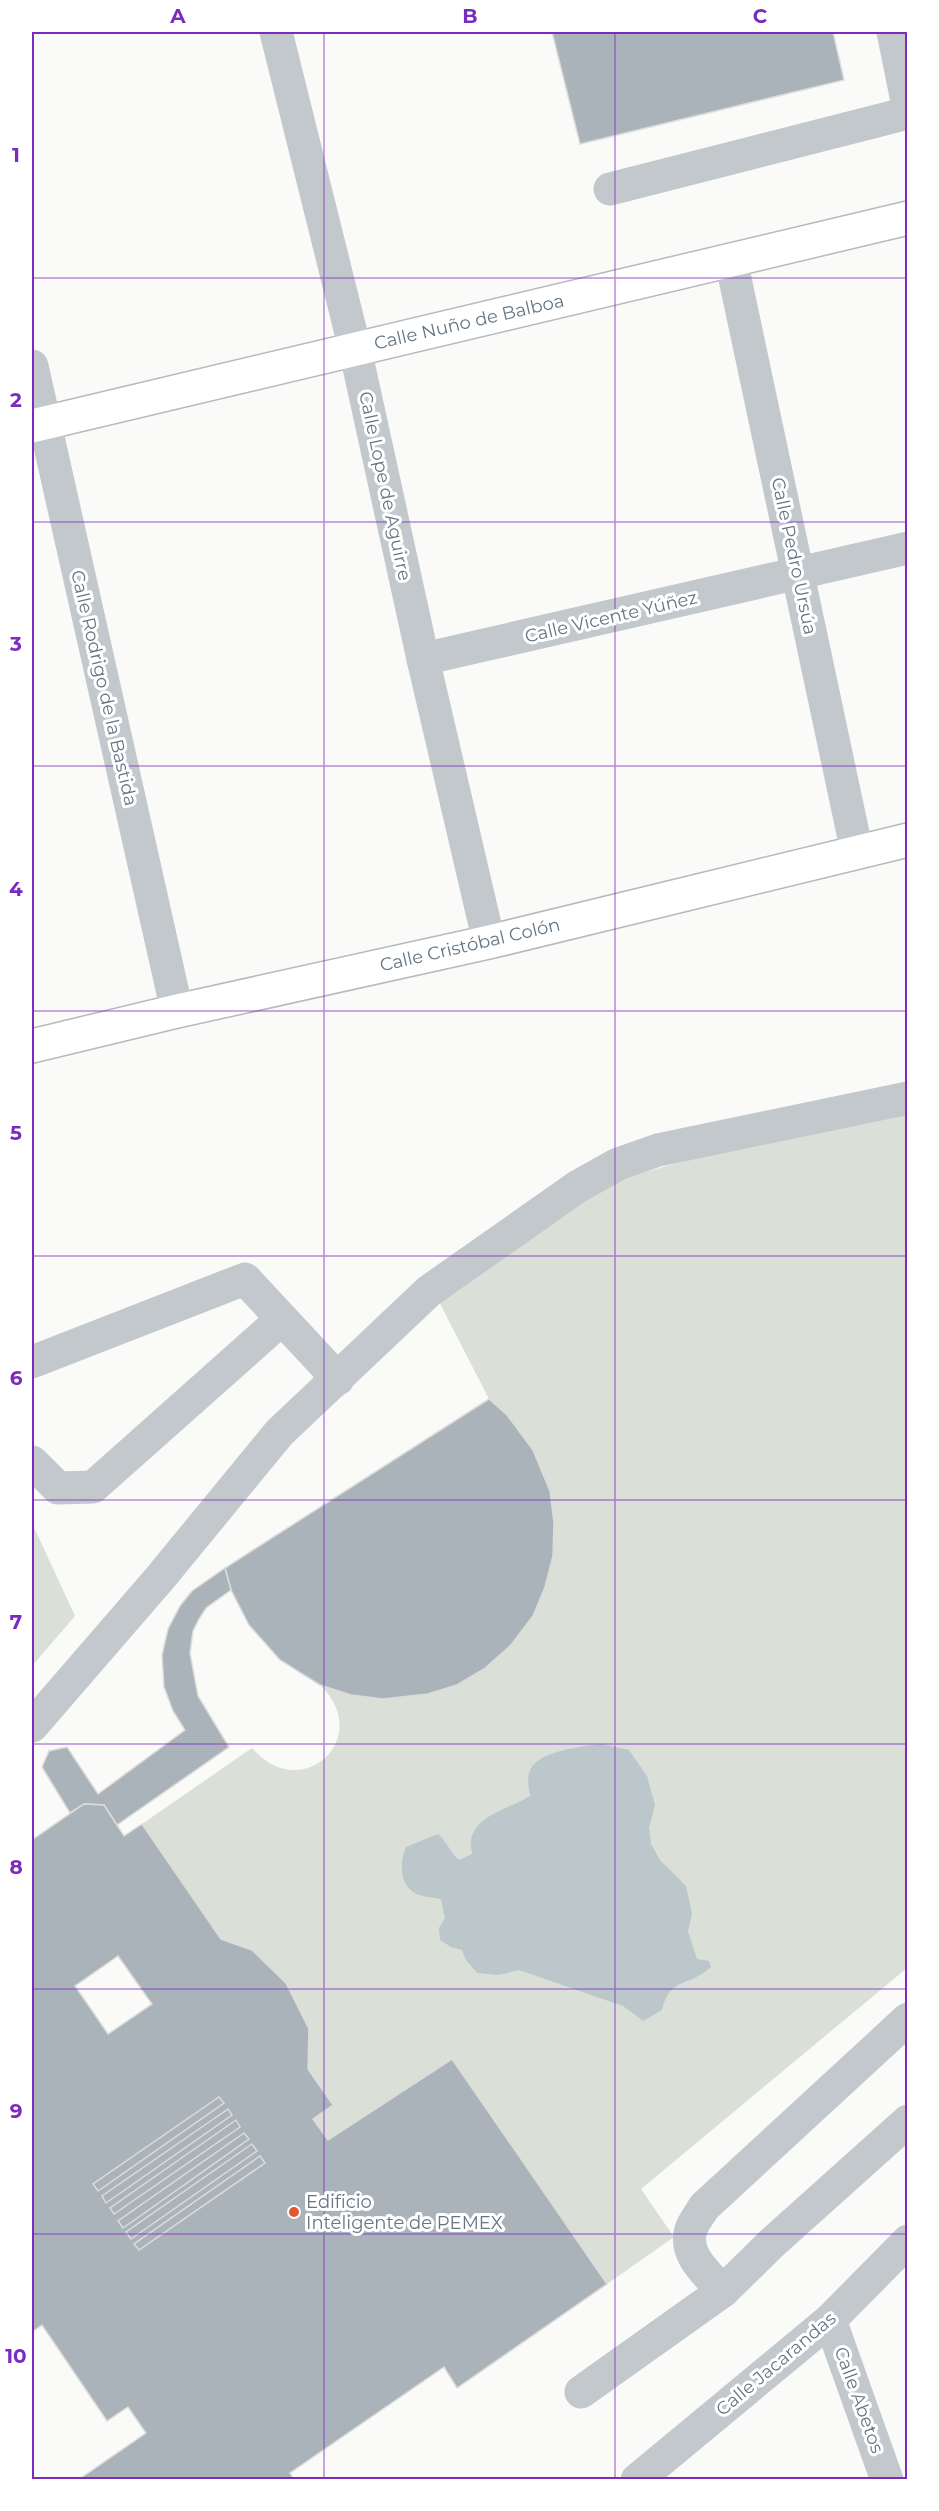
<svg xmlns="http://www.w3.org/2000/svg" width="939" height="2511" font-family="Montserrat,sans-serif">
<style>
.green{fill:#dadfd7}
.water{fill:#bbc7cb}
.building{fill:#aab3b9;stroke:#dcdcda;stroke-width:1.5;fill-rule:evenodd}
.lines{fill:none;stroke-linecap:round;stroke-linejoin:round}
.major-casing{stroke:#b5babe;stroke-width:36}
.minor{stroke:#c3c8cc;stroke-width:33}
.major{stroke:#fff;stroke-width:33}
.grid{fill:none;stroke:#7b2cbf;stroke-width:1.5;stroke-opacity:0.55}
.poi-dot{fill:#e4572e;stroke:#fff;stroke-width:2}
.labels{text-anchor:middle;stroke-width:6;stroke-linejoin:round;paint-order:stroke}
.street-label{font-size:18px;fill:#657683;stroke:#fff}
.poi-label{font-size:18px;fill:#657683;stroke:#fff;text-anchor:start}
.neatline{fill:none;stroke:#7b2cbf;stroke-width:2}
.grid-label{font-size:20px;text-anchor:middle;font-weight:bold;fill:#7b2cbf}
</style>
<rect width="100%" height="100%" fill="#fafaf8"/>
<g class="green">
<path d="M907 1099V1968L641 2189 674 2237 607 2284 328 2140 313 2119 333 2105 308 2069 309 2029 286 1983 252 1950 221 1939 142 1824 252 1748C302 1806 375 1737 320 1685L351 1695 383 1699 428 1694 457 1685 533 1616 545 1587 553 1556 554 1523 550 1491 533 1450 507 1415 489 1399 433 1290 573 1192Z"/>
<path d="M32 1523 75 1616 32 1666Z"/>
</g>
<path class="water" d="M601 1744 629 1750 647 1776 655 1805 649 1828 651 1844 660 1860 686 1886 692 1914 688 1931 697 1959 709 1961 711 1967C688 1988 670 1976 662 2010L643 2021 623 2006 519 1970 498 1975 477 1973 466 1960 462 1950 451 1947 440 1940 439 1928 445 1918 441 1899C432 1897 421 1897 413 1892 399 1882 400 1861 406 1847L438 1834C447 1842 450 1852 459 1860L472 1854C472 1850 470 1844 471 1840 476 1814 512 1808 530 1796 529 1787 526 1777 531 1768 541 1751 583 1746 601 1744Z"/>
<g class="building">
<path d="M552 32H833L844 80 580 144Z"/>
<path d="M489 1399 507 1415 533 1450 550 1491 554 1523 553 1556 545 1587 533 1616 511 1645 484 1669 457 1685 428 1694 383 1699 351 1695 320 1685 280 1660 249 1625 231 1590 225 1568Z"/>
<path d="M225 1568 231 1590 206 1608 199 1619 193 1631 190 1653 198 1696 229 1747 117 1825 104 1805 84 1804 70 1813 42 1767 49 1751 67 1747 98 1794 185 1730 173 1711 164 1687 162 1655 168 1629 180 1606 192 1591Z"/>
<path d="M84 1804 104 1805 124 1836 142 1824 221 1939 252 1950 286 1983 309 2029 308 2069 333 2105 313 2119 328 2140 452 2059 607 2284 457 2388 444 2367 290 2473 294 2480H78L146 2433 128 2407 107 2421 42 2325 32 2332V1840ZM118 1956 152 2004 108 2034 75 1986Z"/>
<path d="M219 2097 224 2103 98 2191 93 2184Z"/>
<path d="M228 2109 232 2115 106 2203 102 2196Z"/>
<path d="M236 2120 240 2127 114 2214 110 2208Z"/>
<path d="M244 2133 249 2139 123 2228 118 2221Z"/>
<path d="M252 2144 257 2151 131 2239 126 2232Z"/>
<path d="M260 2156 265 2163 139 2250 134 2244Z"/>
</g>
<g class="lines">
<defs>
<g id="major">
<path d="M32 426 908 218"/>
<path d="M32 1046 177 1011 489 942 908 840"/>
</g>
</defs>
<use href="#major" class="major-casing"/>
<g class="minor">
<path d="M276 32 355 349 423 659 489 942"/>
<path d="M893 32 908 106"/>
<path d="M610 189 908 113"/>
<path d="M731 260 857 852"/>
<path d="M32 366 177 1011"/>
<path d="M423 659 908 548"/>
<path d="M32 1362 245 1279 338 1379"/>
<path d="M32 1462 58 1488 93 1487 282 1319"/>
<path d="M32 1726 160 1578 279 1433 429 1291 577 1187 618 1164 658 1150 908 1098"/>
<path d="M908 2019 704 2207C700 2214 695 2220 692 2227 681 2253 708 2275 723 2291L772 2243 908 2121"/>
<path d="M830 2320 887 2480"/>
<path d="M581 2392 723 2291"/>
<path d="M637 2480 830 2320 908 2241"/>
</g>
<use href="#major" class="major"/>
</g>
<path class="grid" d="M324 32V2480M615 32V2480M32 278H908M32 522H908M32 766H908M32 1011H908M32 1256H908M32 1500H908M32 1744H908M32 1989H908M32 2234H908"/>
<circle class="poi-dot" cx="294" cy="2212" r="6"/>
<g class="labels">
<g class="street-label">
<text transform="translate(469 322) rotate(-13)" y="6">Calle Nuño de Balboa</text>
<text transform="translate(385 486) rotate(78)" y="6">Calle Lope de Aguirre</text>
<text transform="translate(794 556) rotate(78)" y="6">Calle Pedro Ursúa</text>
<text transform="translate(611 617) rotate(-13)" y="6">Calle Vicente Yúñez</text>
<text transform="translate(104 688) rotate(77)" y="6">Calle Rodrigo de la Bastida</text>
<text transform="translate(470 945) rotate(-13)" y="6">Calle Cristóbal Colón</text>
<text transform="translate(776 2364) rotate(-40)" y="6">Calle Jacarandas</text>
<text transform="translate(859 2400) rotate(70)" y="6">Calle Abetos</text>
</g>
<g class="poi-label">
<text x="306" y="2208">Edificio<tspan x="306" dy="21">Inteligente de PEMEX</tspan></text>
</g>
</g>
<rect width="939" height="2511" fill="none" stroke="#ffffff" stroke-width="66"/>
<rect x="33" y="33" width="873" height="2445" class="neatline"/>
<g class="grid-label">
<text x="178" y="23">A</text>
<text x="470" y="23">B</text>
<text x="760" y="23">C</text>
<text x="16" y="162">1</text>
<text x="16" y="407">2</text>
<text x="16" y="651">3</text>
<text x="16" y="896">4</text>
<text x="16" y="1140">5</text>
<text x="16" y="1385">6</text>
<text x="16" y="1629">7</text>
<text x="16" y="1874">8</text>
<text x="16" y="2118">9</text>
<text x="16" y="2363">10</text>
</g>
</svg>
